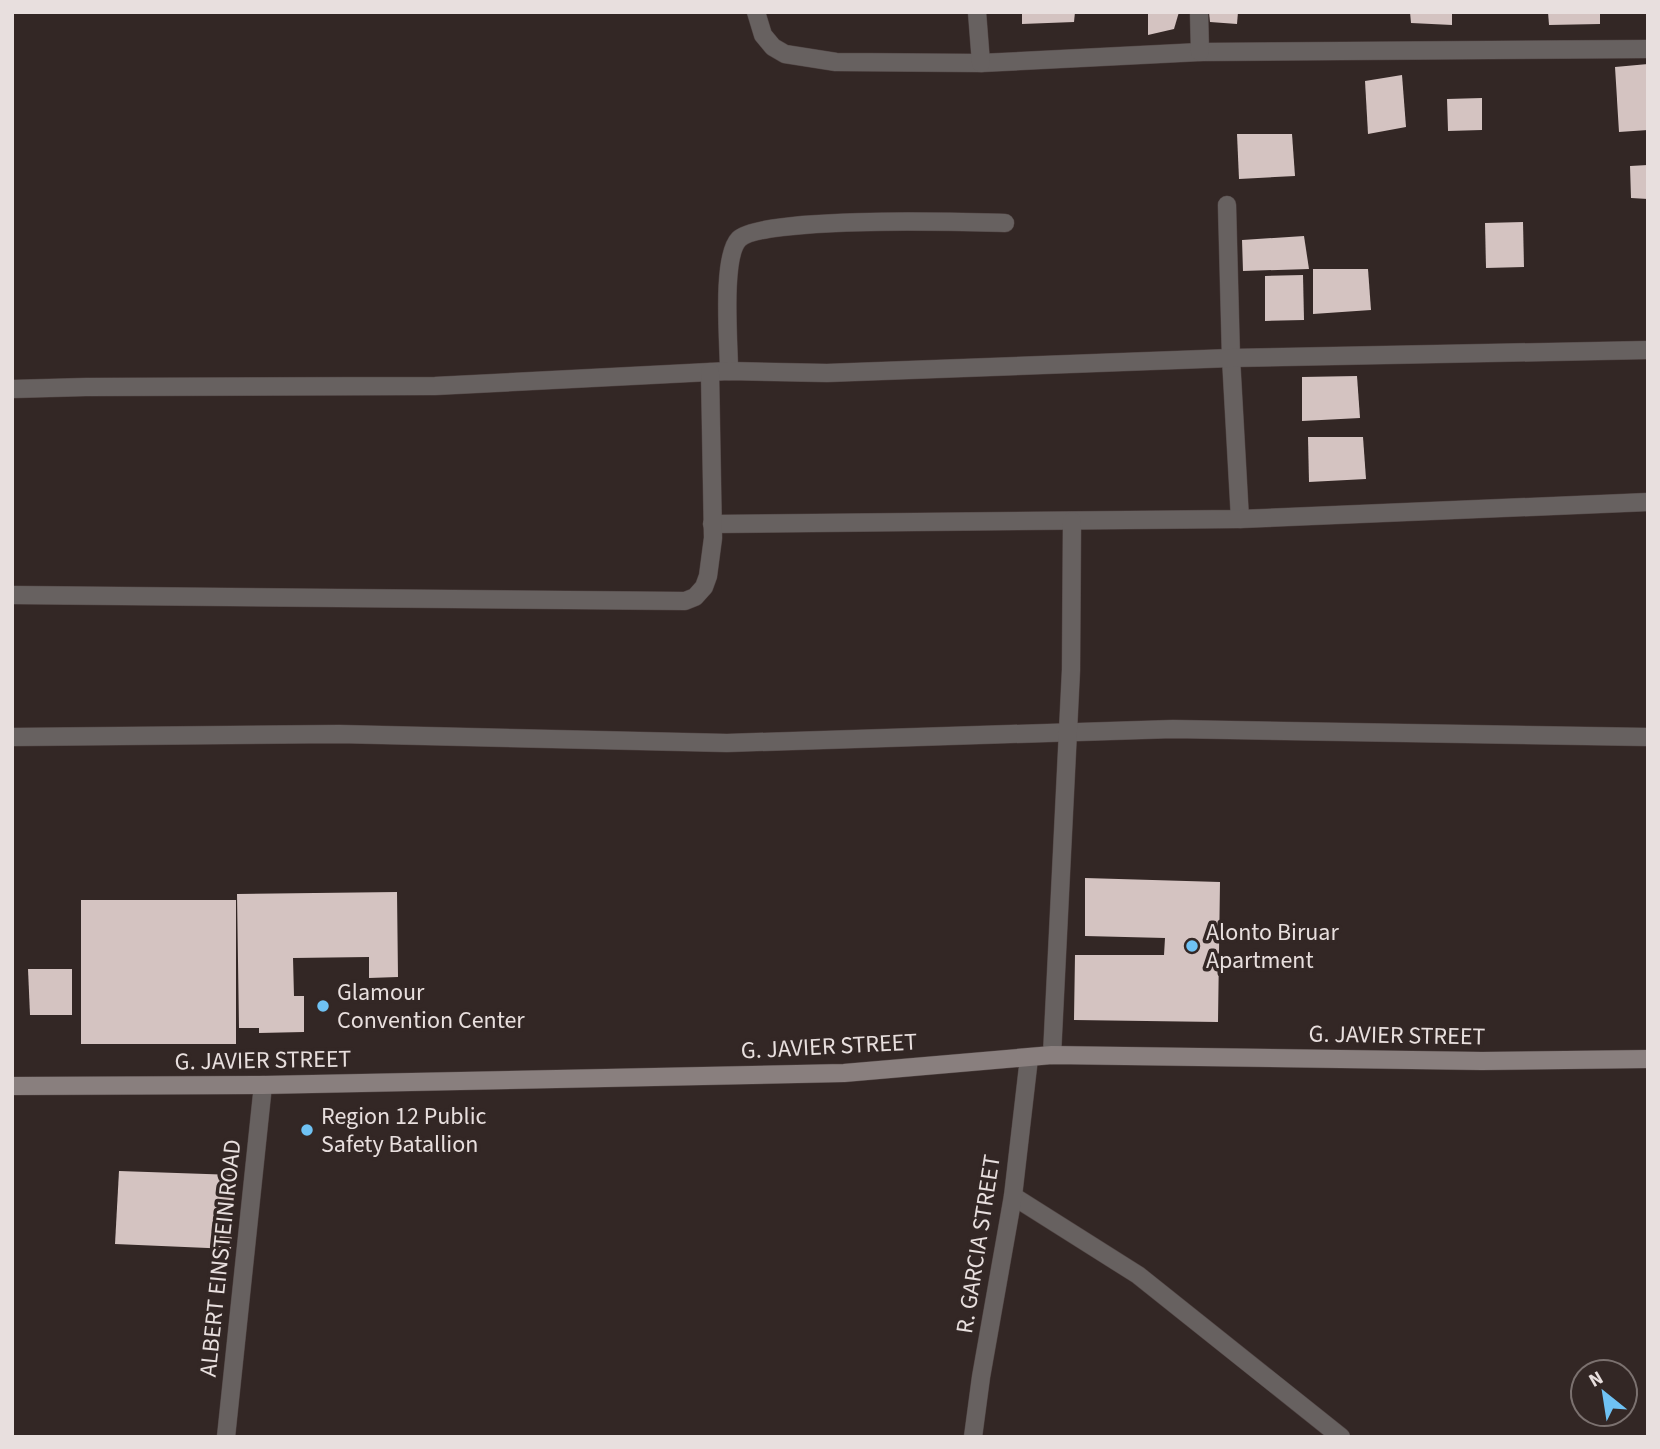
<svg xmlns="http://www.w3.org/2000/svg" width="1660" height="1449" font-family="'Source Sans 3',sans-serif">
<style>
.building{fill:#d4c3c1}
.lines{fill:none;stroke-linecap:round;stroke-linejoin:round}
.street-casing{stroke:#504443;stroke-width:19}
.secondary-casing{stroke:#504443;stroke-width:19}
.street{stroke:#676160;stroke-width:18}
.secondary{stroke:#897f7e;stroke-width:18}
.poi-dot{fill:#6fc2f4;stroke:#332725;stroke-width:2.5}
.labels{text-anchor:middle;stroke-width:7;stroke-linejoin:round;paint-order:stroke}
.poi-label{font-size:24px;fill:#e8dfde;stroke:#332725;text-anchor:start}
.street-label{font-size:24px;fill:#e8dfde;stroke:#332725}
</style>
<rect width="100%" height="100%" fill="#332725"/>
<g class="building">
<path d="M1022 12H1075L1074 22 1022 24Z"/>
<path d="M1148 12H1179L1174 29 1148 35Z"/>
<path d="M1209 12H1238L1237 24 1210 22Z"/>
<path d="M1410 12H1452V25L1411 23Z"/>
<path d="M1548 12H1600V24L1549 25Z"/>
<path d="M1648 64V130L1619 132 1615 67Z"/>
<path d="M1402 75 1406 127 1368 134 1365 81Z"/>
<path d="M1482 98V130L1448 131 1447 99Z"/>
<path d="M1237 134H1292L1295 176 1239 179Z"/>
<path d="M1648 165V199L1631 198 1630 166Z"/>
<path d="M1523 222 1524 267 1486 268 1485 223Z"/>
<path d="M1304 236 1309 269 1243 271 1242 240Z"/>
<path d="M1313 269H1368L1371 310 1313 314Z"/>
<path d="M1303 275 1304 320 1265 321V276Z"/>
<path d="M1357 376 1360 418 1302 421V377Z"/>
<path d="M1308 437H1363L1366 479 1309 482Z"/>
<path d="M1085 878 1220 882 1218 1022 1074 1020 1075 955H1164L1165 938 1085 936Z"/>
<path d="M397 892 398 977 369 978V957L293 958 294 996H304V1032L259 1033V1028H239L237 894Z"/>
<rect x="81" y="900" width="155" height="144"/>
<path d="M28 969H72V1015H30Z"/>
<path d="M119 1171 235 1175 231 1249 115 1244Z"/>
</g>
<g class="lines">
<defs>
<g id="street">
<path d="M756 12 763 35 773 47 785 54 836 62 981 63 1200 52 1648 49"/>
<path d="M977 12 981 63"/>
<path d="M1199 12 1200 52"/>
<path d="M1227 205 1231 358 1240 519"/>
<path d="M729 371C729 344 721 257 739 239 763 216 963 222 1005 223"/>
<path d="M12 389 86 387 435 386 729 371 827 373 1231 358 1648 350"/>
<path d="M712 524 1240 519 1648 502"/>
<path d="M12 595 685 601 695 597 704 587 708 576 713 538 710 372"/>
<path d="M12 737 339 734 727 743 1173 729 1648 737"/>
<path d="M1052 1055 1071 670 1072 521"/>
<path d="M1013 1196 1138 1275 1341 1437"/>
<path d="M226 1437 263 1085"/>
<path d="M973 1437 981 1377 1013 1196 1029 1058"/>
</g>
<path id="secondary" d="M12 1086 263 1085 844 1073 1052 1055 1482 1061 1648 1059"/>
</defs>
<use href="#street" class="street-casing"/>
<use href="#secondary" class="secondary-casing"/>
<use href="#street" class="street"/>
<use href="#secondary" class="secondary"/>
</g>
<g class="poi-dot">
<circle cx="1192" cy="946" r="7"/>
<circle cx="323" cy="1006" r="7"/>
<circle cx="307" cy="1130" r="7"/>
</g>
<g class="labels">
<g class="poi-label">
<text x="1206" y="940">Alonto Biruar<tspan x="1206" dy="28">Apartment</tspan></text>
<text x="337" y="1000">Glamour<tspan x="337" dy="28">Convention Center</tspan></text>
<text x="321" y="1124">Region 12 Public<tspan x="321" dy="28">Safety Batallion</tspan></text>
</g>
<g class="street-label">
<text transform="translate(1397 1035) rotate(1)" y="8">G. JAVIER STREET</text>
<text transform="translate(829 1046) rotate(-3)" y="8">G. JAVIER STREET</text>
<text transform="translate(263 1060) rotate(-1)" y="8">G. JAVIER STREET</text>
<text transform="translate(978 1244) rotate(-81)" y="8">R. GARCIA STREET</text>
<text transform="translate(220 1258) rotate(-84)" y="8">ALBERT EINSTEIN ROAD</text>
</g>
</g>
<rect width="1660" height="1449" fill="none" stroke="#e8dfde" stroke-width="28"/>
<g transform="translate(1604 1393) rotate(330)"><circle r="33" fill="#332725" stroke="#7b716f" stroke-width="2"/>
<path d="M0-5L12 26L0 18L-12 26Z" fill="#6fc2f4"/>
<text y="-10" font-size="19" font-weight="bold" text-anchor="middle" fill="#e8dfde">N</text>
</g>
</svg>
